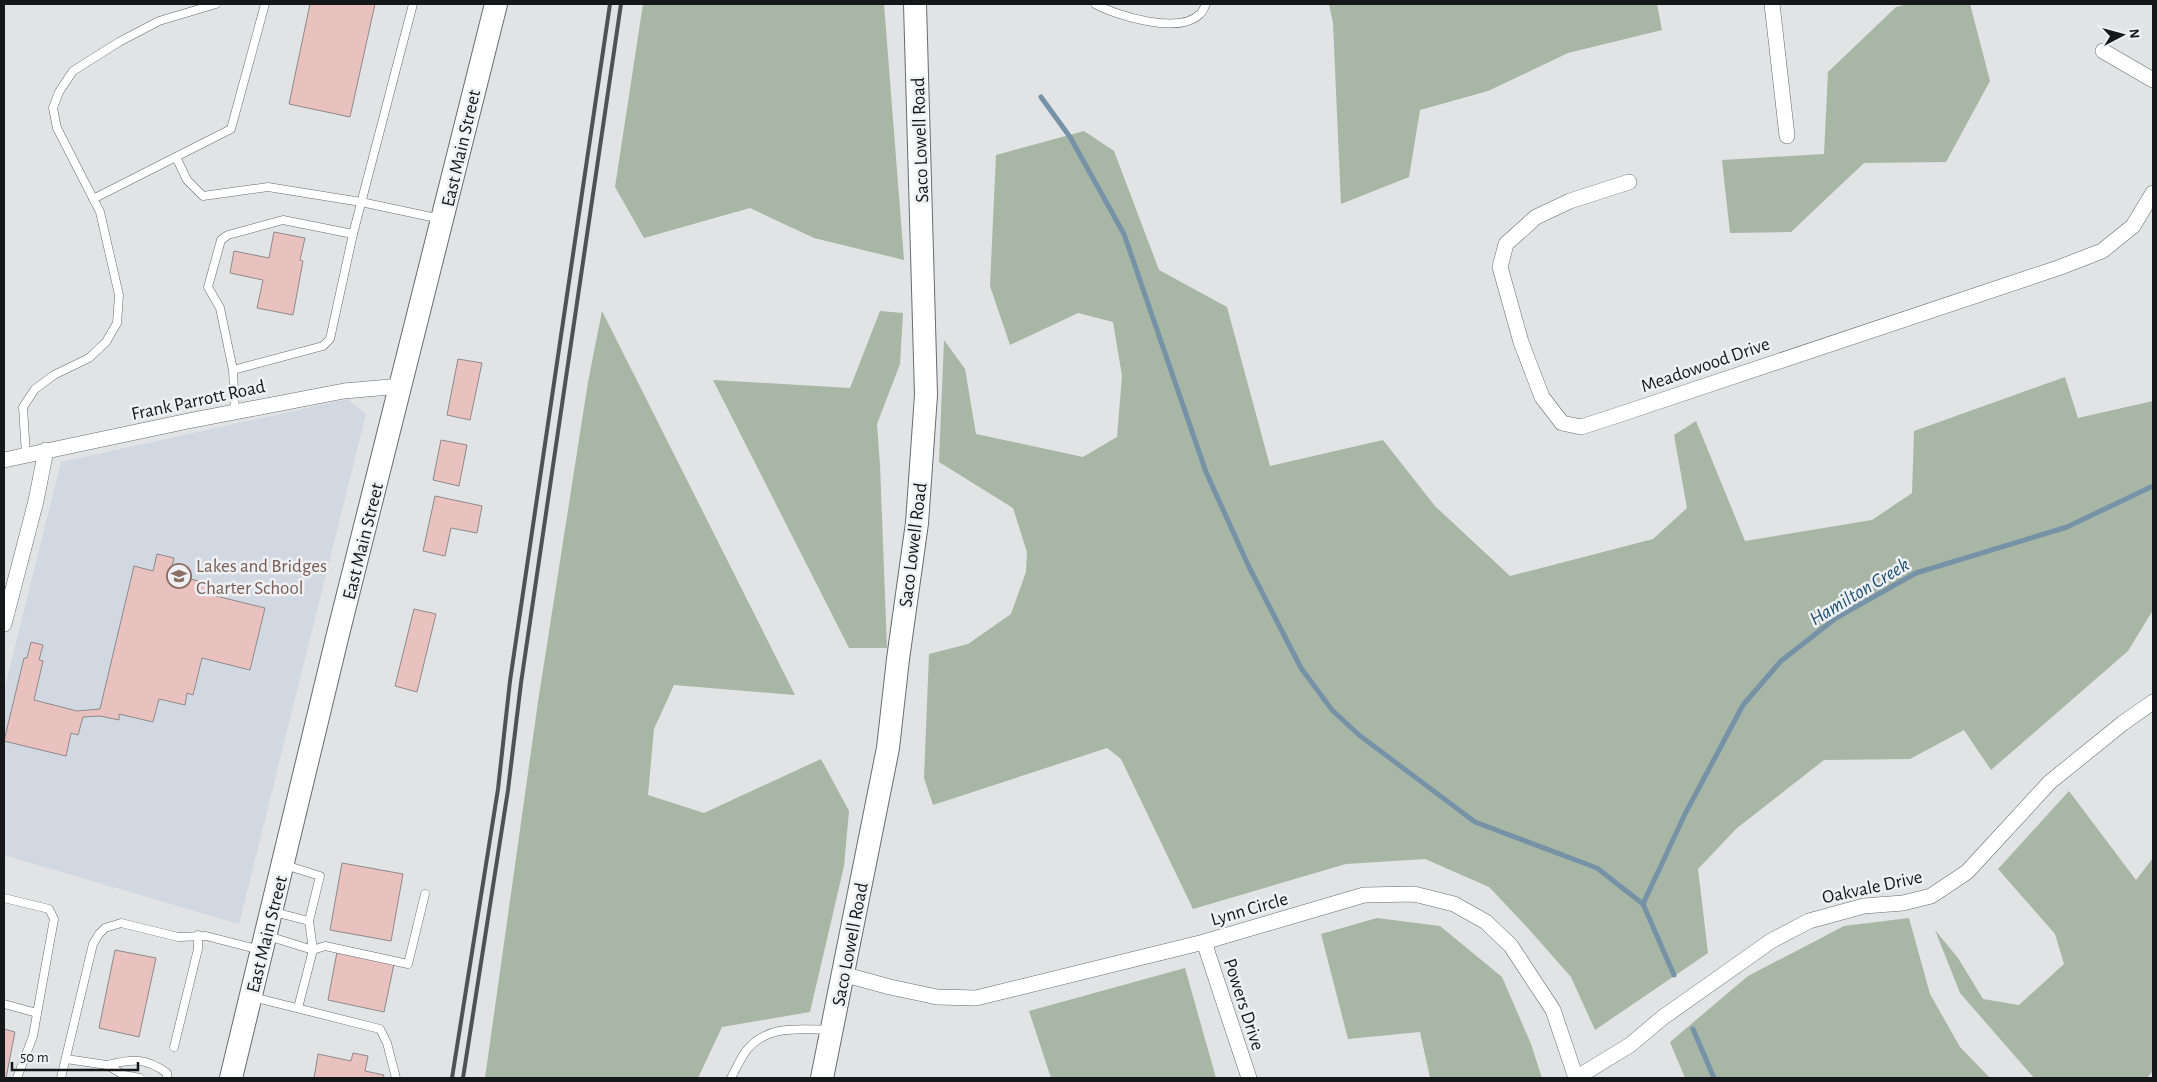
<svg xmlns="http://www.w3.org/2000/svg" width="2157" height="1082" font-family="'Alegreya Sans',sans-serif">
<style>
.built{fill:#d1d8e1}
.green{fill:#a8b6a5}
.lines{fill:none;stroke-linecap:round;stroke-linejoin:round}
.stream{stroke:#7692a7;stroke-width:5}
.building{fill:#e9c2c0;stroke:#8e8a8a}
.lane-casing{stroke:#696b6d;stroke-width:9}
.street-casing{stroke:#696b6d;stroke-width:16}
.secondary-casing{stroke:#696b6d;stroke-width:24}
.lane{stroke:#fff;stroke-width:8}
.street{stroke:#fff;stroke-width:15}
.secondary{stroke:#fff;stroke-width:22}
.rail{stroke:#4f5152;stroke-width:4}
.labels{text-anchor:middle;stroke-width:5;stroke-linejoin:round;paint-order:stroke}
.street-label{font-size:19px;fill:#161718;stroke:#eef0f3}
.education-label{font-size:19px;fill:#785e54;stroke:#eef0f3;text-anchor:start}
.water-label{font-size:20px;font-style:italic;fill:#1d4f6e;stroke:#eef0f3}
</style>
<rect width="100%" height="100%" fill="#e1e3e5"/>
<path class="built" d="M348 399 366 414 239 924 4 855V691L61 462Z"/>
<g class="green">
<path d="M643 4H884L904 260 814 238 750 208 644 238 615 187Z"/>
<path d="M1329 4H1657L1662 30 1568 53 1488 91 1420 110 1409 177 1341 204 1333 23Z"/>
<path d="M1908 4H1970L1990 81 1946 162 1864 163 1791 232 1730 233 1722 160 1824 154 1828 72 1896 7Z"/>
<path d="M1084 131 1114 151 1159 270 1227 307 1270 466 1383 440 1435 506 1510 576 1653 539 1687 508 1674 435 1696 421 1745 541 1872 520 1912 493 1914 431 2065 377 2078 418 2153 401V610L2128 651 1991 770 1964 730 1910 759 1824 760 1737 828 1698 869 1708 953 1595 1030 1571 977 1526 926 1489 887 1425 859 1346 864 1193 909 1121 759 1107 748 933 805 924 778 929 654 968 644 1011 614 1026 572 1027 552 1013 508 939 462 944 340 965 369 976 434 1083 457 1117 437 1122 376 1113 322 1078 313 1010 345 990 286 996 155Z"/>
<path d="M602 311 795 695 674 685 654 729 648 795 704 813 821 759 849 811 844 866 810 1012 722 1027 698 1078H485L538 702 588 382Z"/>
<path d="M880 311 903 313 900 364 877 424 880 465 887 648H849L713 380 850 388Z"/>
<path d="M2069 791 2136 880 2153 858V1071L2147 1078H2034L1960 993 1935 930 1958 958 1983 999 2019 1005 2064 964 2055 934 1998 869Z"/>
<path d="M1377 918 1440 926 1502 977 1531 1044 1542 1078H1430L1420 1032 1348 1039 1321 934Z"/>
<path d="M1909 918 1930 994 1960 1047 1990 1078H1685L1670 1042 1748 976 1844 926Z"/>
<path d="M1185 968 1216 1078H1051L1029 1011Z"/>
</g>
<g class="lines">
<g class="stream">
<path d="M1041 97 1070 137 1124 234 1206 472 1249 567 1301 668 1332 710 1359 735 1475 822 1597 868 1643 904 1674 975"/>
<path d="M1643 904 1685 814 1743 705 1781 661 1836 618 1916 573 2067 527 2153 486"/>
<path d="M1693 1029 1714 1078"/>
</g>
</g>
<g class="building">
<path d="M310 4H375L350 117 289 104Z"/>
<path d="M274 232 305 238 300 260 303 261 293 315 257 308 263 280 230 273 234 251 269 258Z"/>
<path d="M458 359 482 363 470 420 447 415Z"/>
<path d="M441 440 467 445 459 486 433 480Z"/>
<path d="M435 496 482 506 477 533 451 528 445 556 423 551Z"/>
<path d="M157 554 174 558 170 574 219 586 216 596 265 608 250 670 202 658 193 695 187 693 185 705 159 699 153 722 119 714V720L100 716 83 717 78 735 71 733 66 756 4 741 24 658H27L31 642 43 645 39 660 43 661 34 700 77 711 100 709 134 566 153 571Z"/>
<path d="M414 609 436 614 417 692 395 686Z"/>
<path d="M342 863 403 874 391 941 330 930Z"/>
<path d="M115 950 156 958 139 1037 99 1028Z"/>
<path d="M337 952 394 964 384 1012 328 1000Z"/>
<path d="M4 1029 15 1032 6 1078H4Z"/>
<path d="M353 1053 368 1056 365 1071 384 1075 383 1078H314L318 1054 351 1061Z"/>
</g>
<g class="lines">
<defs>
<g id="lane">
<path d="M1095 4C1117 16 1179 35 1200 14 1203 12 1204 7 1206 4"/>
<path d="M176 157 187 180 203 196 268 187 361 202 441 219"/>
<path d="M93 199 231 129 265 4"/>
<path d="M353 234 413 4"/>
<path d="M233 370 220 308 208 287 221 240 228 235 283 220 353 234 330 339 323 346 233 370 235 412"/>
<path d="M26 455 23 407 35 389 54 375 89 358 106 342 117 323 119 295 100 212 57 128 53 108 59 92 73 71 119 42 159 21 216 4"/>
<path d="M4 898 49 909 54 919 33 1036 17 1078"/>
<path d="M274 912 309 921"/>
<path d="M268 936 313 950 309 921 320 876 285 865"/>
<path d="M253 997 380 1029 387 1043 396 1078"/>
<path d="M4 1004 37 1013"/>
<path d="M298 1008 313 950 325 946 408 964 425 894"/>
<path d="M174 1047 198 949V935"/>
<path d="M66 1059 107 1065 124 1075 140 1078"/>
<path d="M107 1065C131 1059 145 1057 167 1073V1078"/>
<path d="M61 1078 93 944 99 934 105 928 121 923 178 937 206 936 260 950"/>
<path d="M731 1078C736 1069 740 1059 746 1051 767 1024 801 1029 830 1030"/>
</g>
<g id="street">
<path d="M1772 4 1787 136"/>
<path d="M2103 51 2153 80"/>
<path d="M1629 182 1570 201 1536 217 1506 244 1500 267 1521 342 1542 397 1562 423 1581 427 1609 418 2058 268 2102 251 2133 226 2153 193"/>
<path d="M4 460 188 421 344 391 401 386"/>
<path d="M4 624 36 501 46 450"/>
<path d="M1204 942 1249 1078"/>
<path d="M842 974 890 987 937 997 976 998 1204 942 1364 895 1414 894 1454 904 1486 922 1511 946 1553 1010 1576 1078"/>
<path d="M1576 1078 1630 1045 1662 1018 1771 941 1809 921 1864 906 1903 903 1931 896 1967 872 2050 782 2123 723 2153 702"/>
</g>
<g id="secondary">
<path d="M231 1078 338 634 496 4"/>
<path d="M822 1078 888 748 898 659 917 523 926 395 915 4"/>
</g>
</defs>
<use href="#lane" class="lane-casing"/>
<use href="#street" class="street-casing"/>
<use href="#secondary" class="secondary-casing"/>
<use href="#lane" class="lane"/>
<use href="#street" class="street"/>
<use href="#secondary" class="secondary"/>
<g class="rail">
<path d="M452 1078 498 789 510 681 610 4"/>
<path d="M463 1078 508 790 521 683 621 4"/>
</g>
</g>
<defs>
<symbol id="school-ring" viewBox="-11 -11 22 22"><circle r="9.5" fill="#eef0f3" stroke="#8d6e63" stroke-width="1.5"/><path d="M0-5L7-2L0 1L-7-2ZM-4 1L0 2.5L4 1V4Q0 6-4 4Z" fill="#8d6e63"/></symbol>
</defs>
<g fill-rule="evenodd">
<use href="#school-ring" x="165" y="562" width="28" height="28"/>
</g>
<g class="labels">
<g class="street-label">
<text transform="translate(919 140) rotate(-92)" y="7">Saco Lowell Road</text>
<text transform="translate(460 148) rotate(-77)" y="7">East Main Street</text>
<text transform="translate(1705 364) rotate(-19)" y="7">Meadowood Drive</text>
<text transform="translate(198 399) rotate(-12)" y="7">Frank Parrott Road</text>
<text transform="translate(362 541) rotate(-76)" y="7">East Main Street</text>
<text transform="translate(912 545) rotate(-83)" y="7">Saco Lowell Road</text>
<text transform="translate(1872 886) rotate(-12)" y="7">Oakvale Drive</text>
<text transform="translate(1249 908) rotate(-16)" y="7">Lynn Circle</text>
<text transform="translate(266 934) rotate(-76)" y="7">East Main Street</text>
<text transform="translate(849 944) rotate(-79)" y="7">Saco Lowell Road</text>
<text transform="translate(1245 1004) rotate(72)" y="7">Powers Drive</text>
</g>
<g class="education-label">
<text x="196" y="572">Lakes and Bridges<tspan x="196" dy="22">Charter School</tspan></text>
</g>
<g class="water-label">
<text transform="translate(1859 591) rotate(-31)" y="7">Hamilton Creek</text>
</g>
</g>
<rect width="2157" height="1082" fill="none" stroke="#161718" stroke-width="10"/>
<g transform="translate(2122 35) rotate(84)" stroke="#eef0f3" stroke-width="4" paint-order="stroke">
<path d="M0-4L9 19L0 12L-9 19Z" fill="#161718"/>
<text y="-8" font-size="14" font-weight="bold" text-anchor="middle" fill="#161718">N</text>
</g>
<path d="M12 1062v8h126v-8" fill="none" stroke="#161718" stroke-width="2.5"/>
<text x="20" y="1062" font-size="15" fill="#161718" stroke="#eef0f3" stroke-width="4" paint-order="stroke">50 m</text>
</svg>
